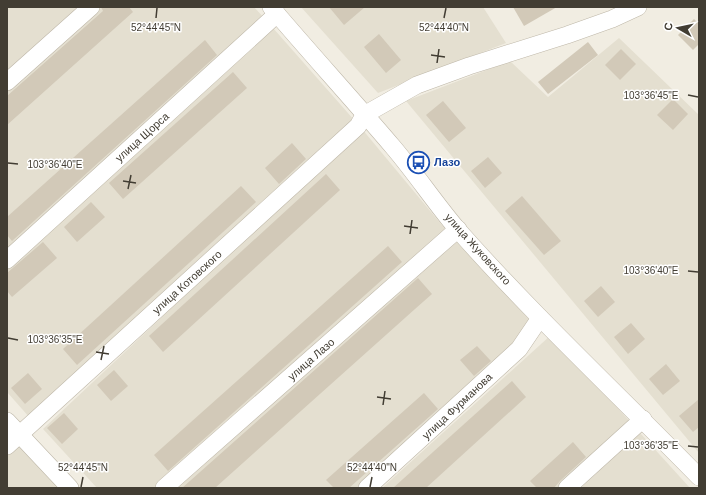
<svg xmlns="http://www.w3.org/2000/svg" width="706" height="495" font-family="Arial,sans-serif">
<style>
.residential{fill:#e4dfd0}
.building{fill:#d2c9b8}
.lines{fill:none;stroke-linecap:round;stroke-linejoin:round}
.minor-casing{stroke:#beb7a8;stroke-width:18}
.minor{stroke:#fff;stroke-width:17}
.ticks{fill:none;stroke:#423d33;stroke-width:1.5}
.labels{text-anchor:middle;stroke-width:3;stroke-linejoin:round;paint-order:stroke}
.street-label{font-size:11px;fill:#423d33;stroke:#fff}
.transit-label{font-size:11px;font-weight:bold;fill:#164399;stroke:#fff;text-anchor:start}
.ticks-label{font-size:10px;text-anchor:middle;fill:#423d33;stroke:#fff;stroke-width:3;stroke-linejoin:round;paint-order:stroke}
</style>
<rect width="100%" height="100%" fill="#f1ede2"/>
<g class="residential">
<path d="M7 7H81L7 72Z"/>
<path d="M102 7H254L265 19 7 252V91Z"/>
<path d="M301 7H483L506 43 378 93Z"/>
<path d="M273 28 355 121 30 418 7 392V267Z"/>
<path d="M619 38 699 115V453L406 101 510 61 548 97Z"/>
<path d="M362 129 446 230 157 488H97L43 429Z"/>
<path d="M455 240 537 328 357 488H173Z"/>
<path d="M551 335 634 426 563 488H382Z"/>
<path d="M640 433 690 488H581Z"/>
<path d="M19 444 62 488H7V455Z"/>
</g>
<g class="building">
<path d="M101 7H129L133 12 7 125V96L103 11Z"/>
<path d="M329 7H365L344 25Z"/>
<path d="M513 7H557L524 26Z"/>
<path d="M694 19 699 24V44L693 50 678 35Z"/>
<path d="M379 34 401 60 386 73 364 47Z"/>
<path d="M205 40 217 55 12 241 7 235V217Z"/>
<path d="M588 42 598 55 548 94 538 82Z"/>
<path d="M621 49 636 64 620 80 605 65Z"/>
<path d="M233 72 247 88 123 199 109 183Z"/>
<path d="M673 99 688 114 673 130 657 115Z"/>
<path d="M443 101 466 128 449 142 426 115Z"/>
<path d="M292 143 306 159 279 184 265 168Z"/>
<path d="M488 157 502 173 485 188 471 171Z"/>
<path d="M326 174 340 190 163 352 149 336Z"/>
<path d="M241 186 256 202 77 365 63 349Z"/>
<path d="M522 196 561 241 544 255 505 211Z"/>
<path d="M91 202 105 217 77 242 64 227Z"/>
<path d="M43 242 57 258 12 297 7 291V273Z"/>
<path d="M388 246 402 262 168 471 154 455Z"/>
<path d="M418 278 432 294 415 309 215 488H182Z"/>
<path d="M601 286 615 302 598 317 584 301Z"/>
<path d="M631 323 645 339 628 354 614 337Z"/>
<path d="M477 346 491 361 474 376 460 360Z"/>
<path d="M666 364 680 381 663 395 649 379Z"/>
<path d="M114 370 128 386 111 401 97 385Z"/>
<path d="M28 373 42 389 25 404 11 388Z"/>
<path d="M512 381 526 397 426 488H393Z"/>
<path d="M424 393 438 409 349 488H334L326 480Z"/>
<path d="M699 399V427L693 432 679 416Z"/>
<path d="M64 413 78 429 62 444 47 428Z"/>
<path d="M573 442 586 457 560 481 554 488H537L530 481Z"/>
</g>
<g class="lines">
<defs>
<g id="minor">
<path d="M271 7C311 54 353 100 393 147 416 174 435 203 458 230 534 316 619 395 699 477"/>
<path d="M7 82 91 7"/>
<path d="M364 115 417 85 469 66 567 35 612 19 638 7"/>
<path d="M7 260 277 14"/>
<path d="M7 421 70 488"/>
<path d="M7 446 358 126 364 115"/>
<path d="M164 488 458 229"/>
<path d="M367 488 519 349 540 318"/>
<path d="M567 488 643 419"/>
</g>
</defs>
<use href="#minor" class="minor-casing"/>
<use href="#minor" class="minor"/>
</g>
<path class="ticks" d="M156 18 157 8M444 18 446 8M431 55 445 57M437 63 439 49M688 95 698 97M8 163 18 164M123 181 136 183M128 189 131 175M404 226 418 228M410 234 412 220M688 271 698 272M8 338 18 340M96 352 109 354M101 360 104 346M377 397 391 399M383 405 385 391M688 446 698 447M81 487 83 477M370 487 372 477"/>
<defs>
<symbol id="bus-ring" viewBox="-11 -11 22 22"><circle r="9.5" fill="#fff" stroke="#1a4fb4" stroke-width="1.5"/><path d="M-5-6H5V4H4V6H2V4H-2V6H-4V4H-5ZM-3.5-4V0h7V-4ZM-3.5 1.2v1.5H-2V1.2ZM2 1.2v1.5H3.5V1.2Z" fill="#1a4fb4"/></symbol>
</defs>
<g fill-rule="evenodd">
<use href="#bus-ring" x="406" y="150" width="25" height="25"/>
</g>
<g class="labels">
<g class="street-label">
<text transform="translate(142 137) rotate(-42)" y="4">улица Щорса</text>
<text transform="translate(478 249) rotate(48)" y="4">улица Жуковского</text>
<text transform="translate(187 282) rotate(-42)" y="4">улица Котовского</text>
<text transform="translate(311 359) rotate(-41)" y="4">улица Лазо</text>
<text transform="translate(457 406) rotate(-43)" y="4">улица Фурманова</text>
</g>
<g class="transit-label">
<text x="434" y="166">Лазо</text>
</g>
</g>
<g class="ticks-label">
<text x="156" y="31">52°44'45"N</text>
<text x="444" y="31">52°44'40"N</text>
<text x="651" y="99">103°36'45"E</text>
<text x="55" y="168">103°36'40"E</text>
<text x="651" y="274">103°36'40"E</text>
<text x="55" y="343">103°36'35"E</text>
<text x="651" y="449">103°36'35"E</text>
<text x="83" y="471">52°44'45"N</text>
<text x="372" y="471">52°44'40"N</text>
</g>
<rect width="706" height="495" fill="none" stroke="#423d33" stroke-width="16"/>
<g transform="translate(678 28) rotate(279)" stroke="#ffffff" stroke-width="3" paint-order="stroke">
<path d="M0-3L7 15L0 10L-7 15Z" fill="#423d33"/>
<text y="-6" font-size="11" font-weight="bold" text-anchor="middle" fill="#423d33">С</text>
</g>
</svg>
